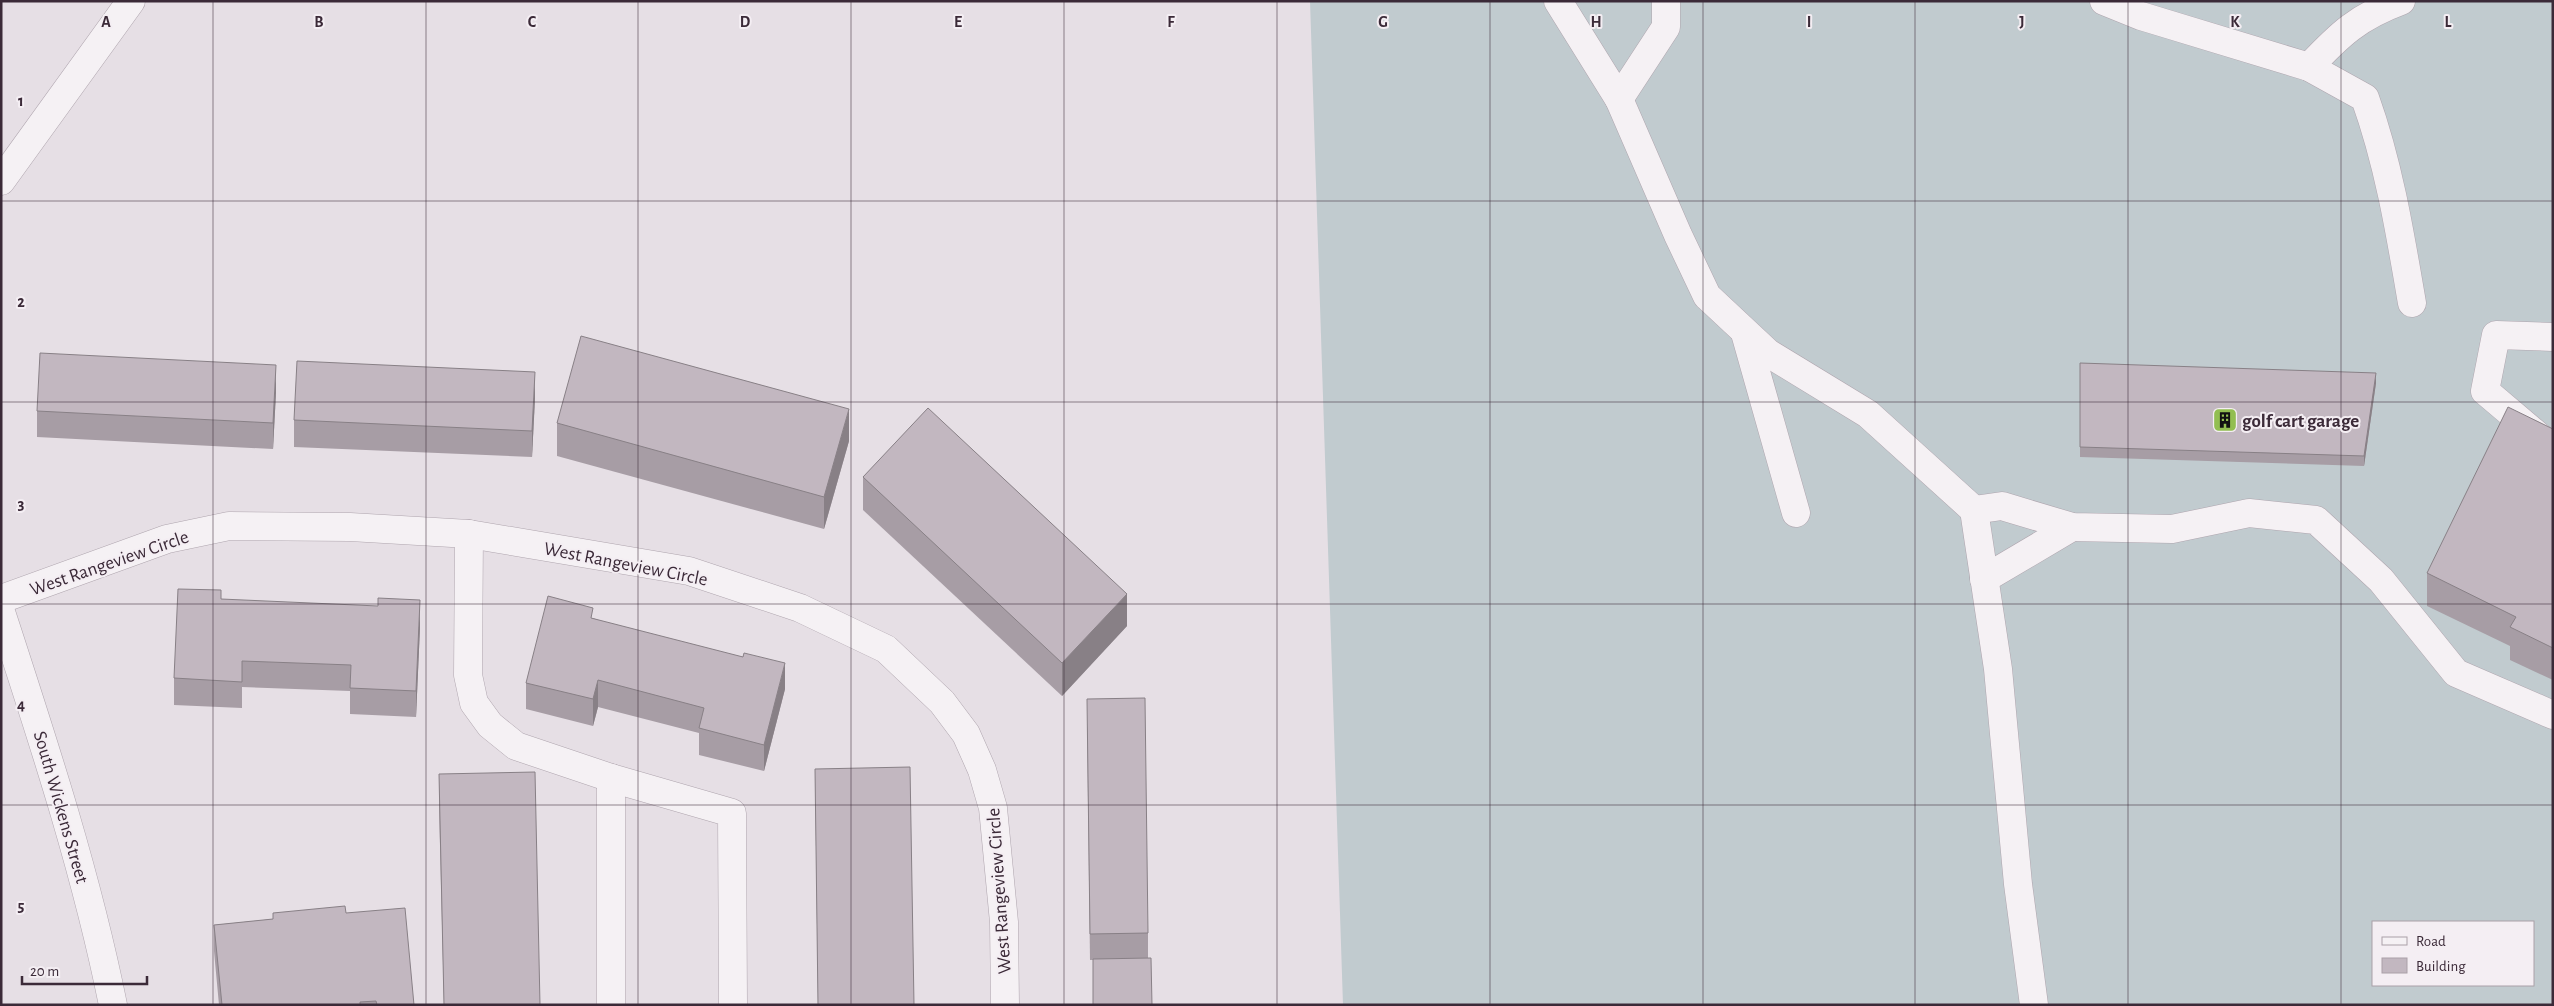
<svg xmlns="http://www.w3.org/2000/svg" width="2554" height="1006" font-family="'Alegreya Sans',sans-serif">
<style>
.grass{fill:#c1cbcf;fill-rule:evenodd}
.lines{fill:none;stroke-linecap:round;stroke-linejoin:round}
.minor-casing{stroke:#afa5ae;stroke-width:29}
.minor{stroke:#f5f1f4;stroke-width:28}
.wall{fill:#a79da5}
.shaded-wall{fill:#888086}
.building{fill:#c2b7c0;stroke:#888086}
.grid{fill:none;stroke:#3b2a38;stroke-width:1;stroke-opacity:0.55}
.labels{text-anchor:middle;stroke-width:4;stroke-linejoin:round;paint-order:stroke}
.poi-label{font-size:19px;font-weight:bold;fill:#3b2a38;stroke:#f4eef3;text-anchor:start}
.street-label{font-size:19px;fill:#3b2a38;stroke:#f4eef3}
.grid-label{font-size:16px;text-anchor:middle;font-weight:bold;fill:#3b2a38;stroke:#f4eef3;stroke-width:4;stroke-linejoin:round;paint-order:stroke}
</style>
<rect width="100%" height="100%" fill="#e6dfe5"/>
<path class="grass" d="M1310 1H2553V1005H1343ZM2373 922H2533V985H2373Z"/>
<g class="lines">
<defs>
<g id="minor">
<path d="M1558 1 1619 99 1666 27V1"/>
<path d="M2104 1 2141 16 2309 67 2365 98C2389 165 2400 233 2412 303"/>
<path d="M2309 67C2340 34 2358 17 2401 1"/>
<path d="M1619 99 1678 235 1707 296 1768 353 1868 414 1974 510 1998 669 2018 884 2034 1005"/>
<path d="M1 181 131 1"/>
<path d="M1745 333 1796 513"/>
<path d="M2553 337 2496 335 2485 391 2544 441 2553 444"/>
<path d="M1974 510 2002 506 2072 527 2172 529 2249 513 2316 520 2381 580 2456 673 2553 715"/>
<path d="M469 534 468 675 474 703 490 725 516 746 611 778 732 813 733 1005"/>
<path d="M1984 579 2072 527"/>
<path d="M1 599 167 539 229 526 350 527 469 534 689 571 800 608 886 649 942 702 966 734 982 770 993 808 1004 922 1005 1005"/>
<path d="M1 612C43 741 86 871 113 1005"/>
<path d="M611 778V1005"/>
</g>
</defs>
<use href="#minor" class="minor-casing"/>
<use href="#minor" class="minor"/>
</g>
<g class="wall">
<path d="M2080 363 2376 383 2364 466 2080 457Z"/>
<path d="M276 392 273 449 37 437V411Z"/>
<path d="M535 398 532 457 294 447V420Z"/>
<path d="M557 423 849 441 824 529 557 456Z"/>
<path d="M2553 429V680L2510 660V646L2427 606V573Z"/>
<path d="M863 477 1127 626 1062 696 863 510Z"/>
<path d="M221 599 420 627 416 717 350 714V691L242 687V708L174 705V678Z"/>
<path d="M593 618 785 689 764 771 699 755V733L598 707 593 726 526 709V683Z"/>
<path d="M1087 726 1148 933V958L1090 960Z"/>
<path d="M815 769 914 1005H818Z"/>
<path d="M439 774 540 1005H444L439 806Z"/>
<path d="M273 913H346L414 1005H219L214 951V925L273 919Z"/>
</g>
<g class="shaded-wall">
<path d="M276 365V392L273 449V423Z"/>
<path d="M535 372V398L532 457V431Z"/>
<path d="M2376 373V383L2364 466V456Z"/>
<path d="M849 409V441L824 529V497Z"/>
<path d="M1127 594V626L1062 696V663Z"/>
<path d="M420 600V627L416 717V691Z"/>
<path d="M785 663V689L764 771V745Z"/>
<path d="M598 680V707L593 726V699Z"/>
</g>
<g class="building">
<path d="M581 336 849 409 824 497 557 423Z"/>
<path d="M40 353 276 365 273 423 37 411Z"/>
<path d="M297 361 535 372 532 431 294 420Z"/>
<path d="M2080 363 2376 373 2364 456 2080 447Z"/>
<path d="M2508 407 2553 429V648L2510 627 2516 617 2427 573Z"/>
<path d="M928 408 1127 594 1062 663 863 477Z"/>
<path d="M178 589 221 590V599L378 606V598L420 600 416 691 350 688 351 665 242 661V682L174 678Z"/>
<path d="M548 596 593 608 591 618 743 657 744 653 785 663 764 745 699 728 704 708 598 680 593 699 526 683Z"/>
<path d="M1145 698 1148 933 1090 934 1087 699Z"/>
<path d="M910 767 914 1005H818L815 769Z"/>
<path d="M535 772 540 1005H444L439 774Z"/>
<path d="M345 906 346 913 405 908 414 1005H377L376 1001 360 1002V1005H222L214 925 273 919V913Z"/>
<path d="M1151 958 1152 1005H1093V959Z"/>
</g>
<path class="grid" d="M213 1V1005M426 1V1005M638 1V1005M851 1V1005M1064 1V1005M1277 1V1005M1490 1V1005M1703 1V1005M1915 1V1005M2128 1V1005M2341 1V1005M1 201H2553M1 402H2553M1 604H2553M1 805H2553"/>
<defs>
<symbol id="building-square" viewBox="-11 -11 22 22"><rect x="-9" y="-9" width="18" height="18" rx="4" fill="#92be51" stroke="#f4eef3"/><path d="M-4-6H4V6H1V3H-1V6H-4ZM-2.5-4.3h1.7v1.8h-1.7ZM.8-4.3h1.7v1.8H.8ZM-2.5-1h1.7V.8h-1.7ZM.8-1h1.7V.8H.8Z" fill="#111"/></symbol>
</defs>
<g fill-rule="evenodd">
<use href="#building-square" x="2211" y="406" width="28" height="28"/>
</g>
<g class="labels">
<g class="poi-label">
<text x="2242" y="427">golf cart garage</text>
</g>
<g class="street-label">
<text transform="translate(109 562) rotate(-19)" y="7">West Rangeview Circle</text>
<text transform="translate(626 563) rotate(11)" y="7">West Rangeview Circle</text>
<text transform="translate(62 807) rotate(74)" y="7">South Wickens Street</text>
<text transform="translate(998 891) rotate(-94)" y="7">West Rangeview Circle</text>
</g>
</g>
<g class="grid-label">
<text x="106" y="27">A</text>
<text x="319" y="27">B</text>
<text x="532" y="27">C</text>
<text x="745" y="27">D</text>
<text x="958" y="27">E</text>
<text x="1171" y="27">F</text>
<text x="1383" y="27">G</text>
<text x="1596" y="27">H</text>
<text x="1809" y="27">I</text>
<text x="2022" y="27">J</text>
<text x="2235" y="27">K</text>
<text x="2448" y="27">L</text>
<text x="21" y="106">1</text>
<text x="21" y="307">2</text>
<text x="21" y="509">3</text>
<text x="21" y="710">4</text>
<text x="21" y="911">5</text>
</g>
<rect width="2554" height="1006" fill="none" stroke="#3b2a38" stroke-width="5"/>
<rect x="2372" y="921" width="162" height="65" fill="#f4eef3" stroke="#aaa0a8"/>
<rect x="2382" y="937" width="25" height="8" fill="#f5f1f4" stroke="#aaa0a8"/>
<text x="2416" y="946" font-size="15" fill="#3b2a38">Road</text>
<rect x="2382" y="958" width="25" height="15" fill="#c2b7c0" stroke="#aaa0a8"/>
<text x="2416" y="971" font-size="15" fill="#3b2a38">Building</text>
<path d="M22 976v8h125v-8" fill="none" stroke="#3b2a38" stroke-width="2.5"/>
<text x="30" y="976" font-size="15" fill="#3b2a38" stroke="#f4eef3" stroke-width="4" paint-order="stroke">20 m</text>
</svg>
